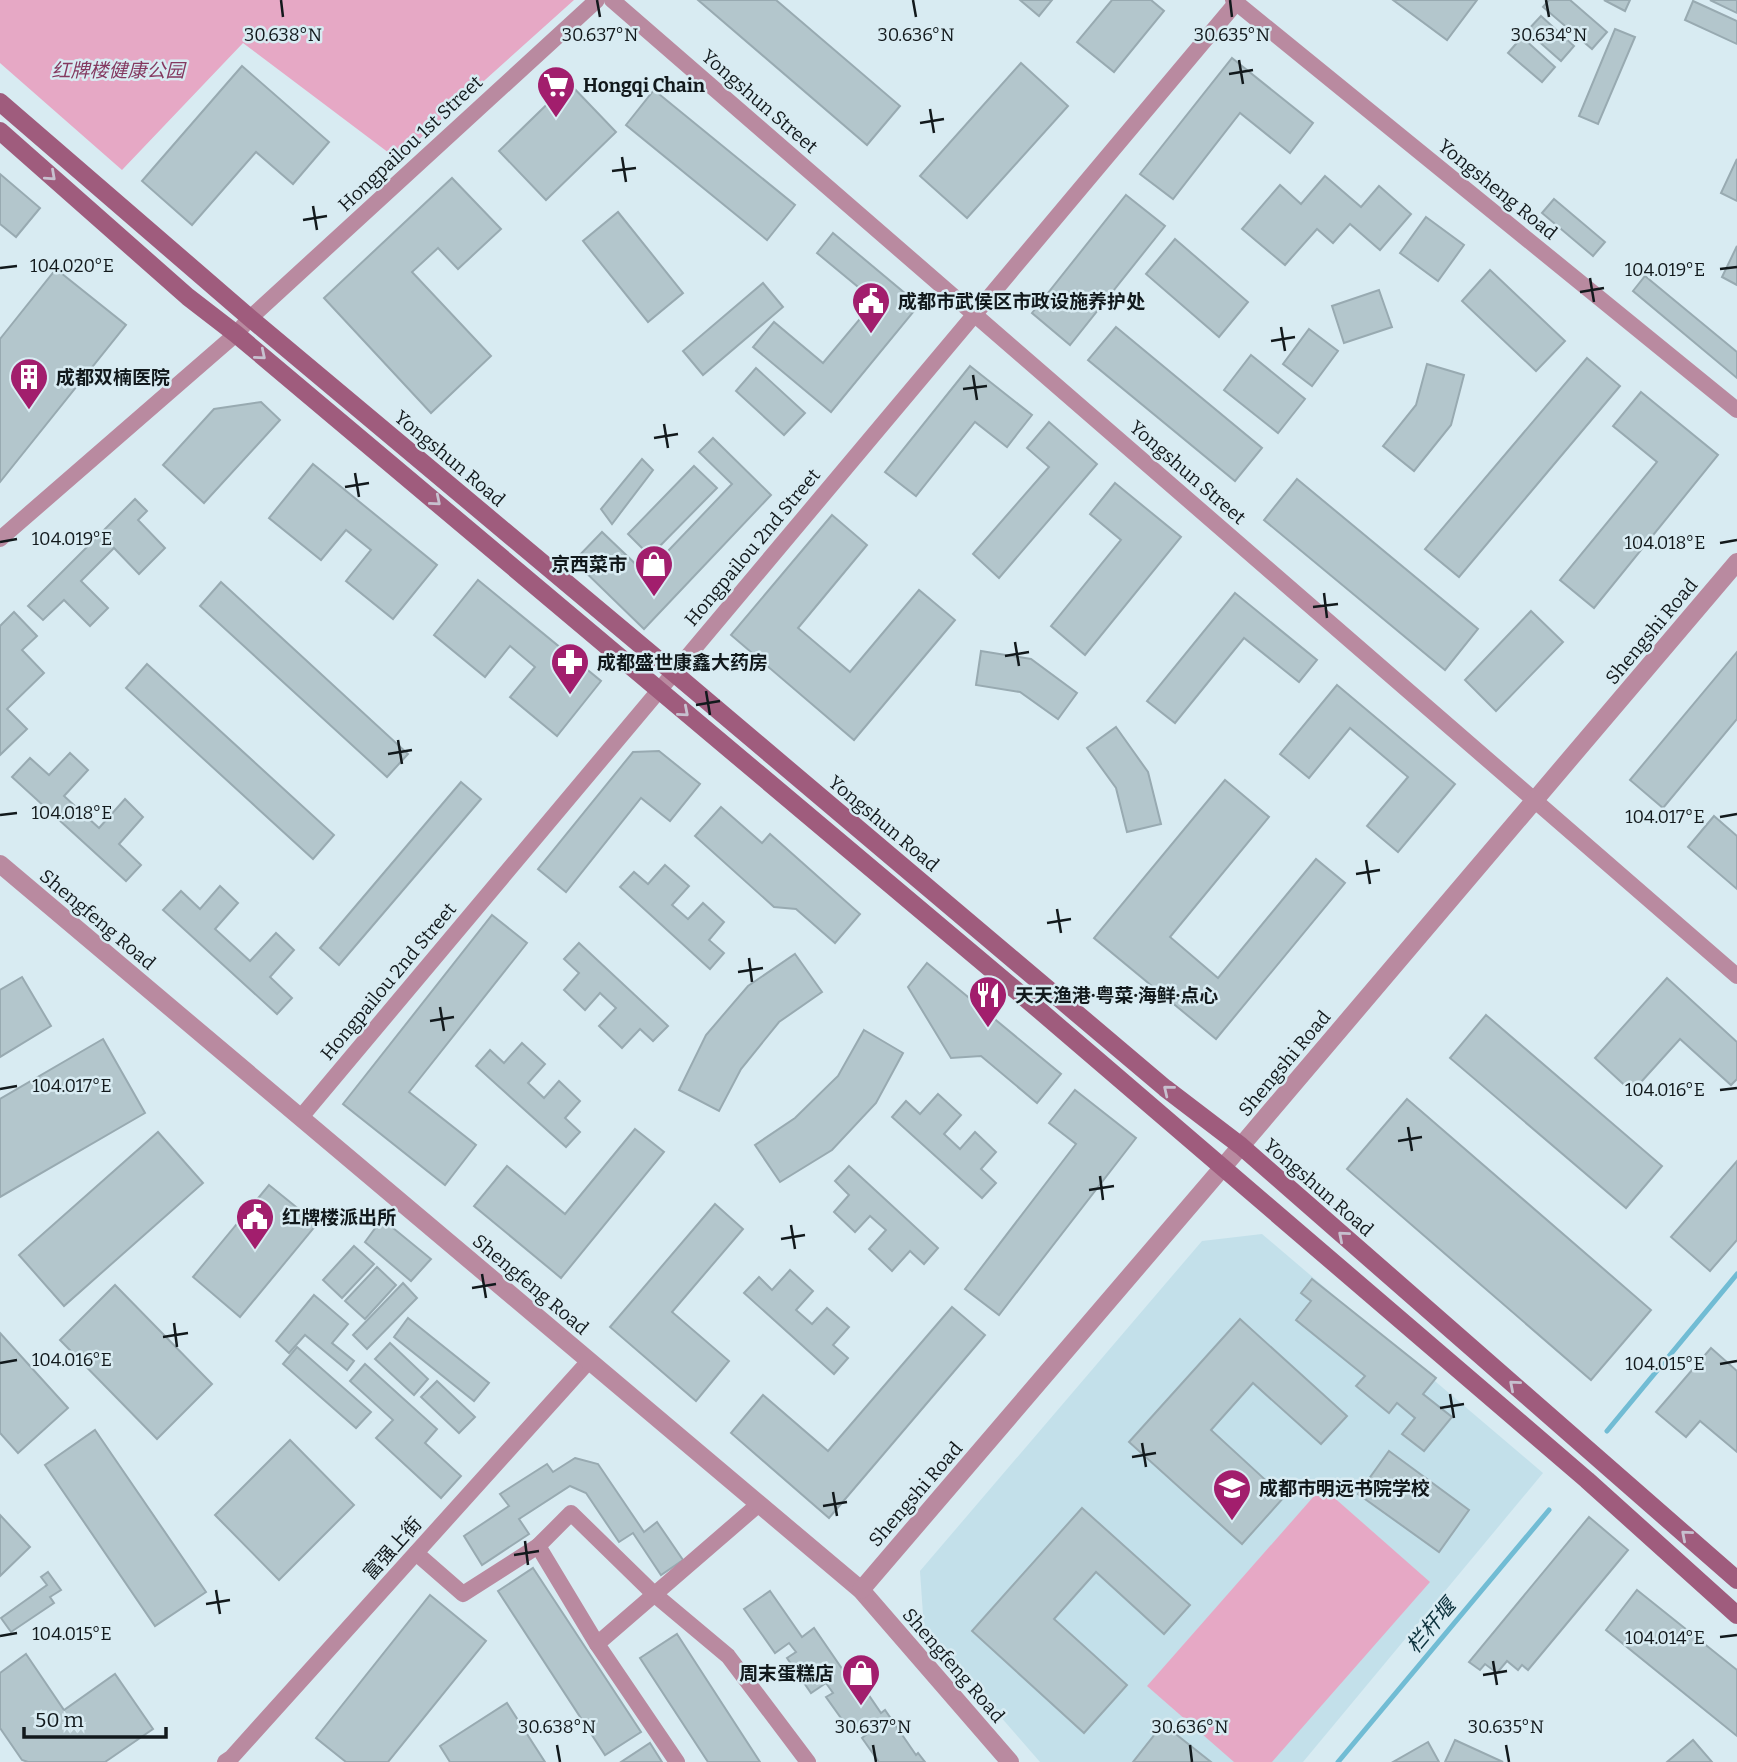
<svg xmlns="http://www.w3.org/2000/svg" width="1737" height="1762" font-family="Bitter,'Noto Sans SC',serif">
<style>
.built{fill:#c3e0ea}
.green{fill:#e6a8c5}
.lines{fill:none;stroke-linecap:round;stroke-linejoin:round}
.stream{stroke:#71bcd4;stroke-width:5}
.building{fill:#b3c6cc;stroke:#98aab1;stroke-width:2}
.minor{stroke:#b98aa0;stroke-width:16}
.tertiary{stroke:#b98aa0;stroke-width:18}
.secondary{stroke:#9f5c7d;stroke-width:18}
.oneway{stroke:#c7c0cf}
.ticks{fill:none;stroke:#12191c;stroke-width:2.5}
.labels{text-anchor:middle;stroke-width:5;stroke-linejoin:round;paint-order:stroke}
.park-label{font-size:19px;font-style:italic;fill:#843960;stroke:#d8ebf2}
.poi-label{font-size:19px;font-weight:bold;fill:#12191c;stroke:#d8ebf2;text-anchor:start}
.street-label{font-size:19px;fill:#12191c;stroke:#d8ebf2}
.water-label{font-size:21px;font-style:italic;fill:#0d323d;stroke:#d8ebf2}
.ticks-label{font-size:18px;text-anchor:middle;fill:#12191c;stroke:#d8ebf2;stroke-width:5;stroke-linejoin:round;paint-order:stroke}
</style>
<rect width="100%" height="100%" fill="#d8ebf2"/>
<path class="built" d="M1262 1234 1543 1473 1303 1762H1040L924 1629 920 1571 1202 1241Z"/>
<g class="green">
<path d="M0 0H574L397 159 243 43 122 170 0 63Z"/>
<path d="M1322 1487 1430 1582 1272 1762H1234L1147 1686Z"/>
</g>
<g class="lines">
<g class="stream">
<path d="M1607 1431 1737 1274"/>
<path d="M1338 1762 1549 1510"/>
</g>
</g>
<g class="building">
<path d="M698 0H776L900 106 867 145Z"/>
<path d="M1020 0H1052L1039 16Z"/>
<path d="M1112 0H1151L1164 11 1114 72 1077 42Z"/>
<path d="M1393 0H1477L1447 40Z"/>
<path d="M1549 0H1570L1607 32 1592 49 1543 7Z"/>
<path d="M1604 0H1630L1625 11Z"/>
<path d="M1710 0H1737V13Z"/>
<path d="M1693 1 1737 21V44L1685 20Z"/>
<path d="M1541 16 1574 46 1561 61 1527 31Z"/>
<path d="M1615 29 1635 37 1598 124 1579 116Z"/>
<path d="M1522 37 1555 67 1542 82 1508 53Z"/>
<path d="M1232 58 1313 123 1290 153 1240 113 1173 199 1140 174Z"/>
<path d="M1021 63 1068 106 967 218 920 176Z"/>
<path d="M242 66 329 142 293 184 256 152 192 225 142 181Z"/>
<path d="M569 83 616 132 546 200 499 151Z"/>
<path d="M654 90 795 205 767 240 626 125Z"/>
<path d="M1737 159V201L1721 193Z"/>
<path d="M0 174 40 208 16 237 0 224Z"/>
<path d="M1325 176 1361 207 1379 186 1411 214 1380 250 1350 224 1333 243 1317 229 1285 265 1242 229 1280 185 1301 204Z"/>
<path d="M452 178 501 229 458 269 438 248 412 272 491 356 431 413 324 298Z"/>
<path d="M1126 195 1165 226 1070 345 1032 313Z"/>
<path d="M1554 199 1605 242 1593 256 1542 213Z"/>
<path d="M618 212 683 293 648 322 583 241Z"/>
<path d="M1426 217 1464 245 1438 281 1400 253Z"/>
<path d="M833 233 919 305 831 412 753 347 774 322 823 363 875 301 817 253Z"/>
<path d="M1175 239 1248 302 1219 337 1146 274Z"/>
<path d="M1737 246V285L1722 277Z"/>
<path d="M56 269 126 325 0 482V339Z"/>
<path d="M1490 270 1565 341 1536 371 1462 301Z"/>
<path d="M1645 276 1737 352V378L1633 291Z"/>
<path d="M763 283 783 307 703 375 683 351Z"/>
<path d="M1379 290 1392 327 1344 343 1332 306Z"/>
<path d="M1116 327 1262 448 1235 481 1088 360Z"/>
<path d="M1309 329 1338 351 1312 386 1283 364Z"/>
<path d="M1251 355 1305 399 1278 433 1224 390Z"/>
<path d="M1587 358 1620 386 1459 577 1425 549Z"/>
<path d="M1427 364 1464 375 1451 425 1414 471 1383 446 1416 405Z"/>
<path d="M970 366 1032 415 1007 447 975 422 916 496 885 472Z"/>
<path d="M756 368 805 413 784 435 736 391Z"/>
<path d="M1641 392 1718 455 1594 608 1560 580 1657 462 1613 426Z"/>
<path d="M261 402 280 420 204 503 163 465 214 409Z"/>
<path d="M1049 422 1097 464 999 578 973 554 1049 467 1027 448Z"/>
<path d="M713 438 771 495 644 629 574 561 602 532 646 574 732 484 699 452Z"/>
<path d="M642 459 653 470 612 524 601 509Z"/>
<path d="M313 464 437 565 393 619 346 581 371 550 346 530 321 560 269 518Z"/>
<path d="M694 466 717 488 650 556 628 534Z"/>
<path d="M1297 479 1478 629 1445 670 1264 520Z"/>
<path d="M1115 483 1181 537 1085 655 1051 626 1121 540 1090 514Z"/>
<path d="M135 499 147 511 138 520 165 548 139 574 114 548 81 581 108 608 90 626 64 600 43 620 28 606Z"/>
<path d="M832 515 867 545 798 628 850 672 919 590 955 620 854 740 731 635Z"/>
<path d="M478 580 601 681 557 736 510 697 535 667 510 646 485 677 434 635Z"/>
<path d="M221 582 408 754 387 777 200 606Z"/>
<path d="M1235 593 1317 660 1299 682 1244 638 1175 723 1147 701Z"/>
<path d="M1531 611 1563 642 1496 711 1465 680Z"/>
<path d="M14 612 37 636 22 650 44 673 7 709 27 729 0 755V626Z"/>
<path d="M981 651 1031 659 1077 693 1058 719 1020 692 976 685Z"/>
<path d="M1737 652V719L1663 808 1630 780Z"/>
<path d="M147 664 334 835 313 859 126 688Z"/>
<path d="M1337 685 1455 784 1398 852 1367 826 1408 777 1350 728 1309 778 1280 754Z"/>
<path d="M1116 727 1148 772 1161 824 1127 832 1116 788 1087 748Z"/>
<path d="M659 751 700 784 670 821 641 798 566 892 538 869 633 752Z"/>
<path d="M70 753 88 770 64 796 99 828 125 799 143 817 119 844 141 865 126 881 12 777 30 758 49 775Z"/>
<path d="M1225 780 1269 817 1170 937 1218 978 1316 859 1345 883 1216 1039 1094 938Z"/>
<path d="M461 782 481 799 339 965 320 948Z"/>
<path d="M721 807 762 843 770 834 860 914 835 943 796 909 774 907 695 836Z"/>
<path d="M1714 816 1737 836V889L1688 847Z"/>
<path d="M665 865 689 886 672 905 688 919 703 903 724 922 709 940 724 953 710 969 620 887 634 872 648 884Z"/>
<path d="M220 886 238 903 215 929 250 961 276 933 294 950 270 977 292 998 277 1014 163 910 181 891 200 909Z"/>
<path d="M492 915 527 943 409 1092 476 1145 445 1185 343 1104Z"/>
<path d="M579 943 668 1026 653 1041 640 1029 622 1048 599 1026 616 1008 600 993 585 1010 564 990 579 973 564 959Z"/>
<path d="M795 954 822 992 779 1022 741 1069 719 1111 679 1090 706 1035 748 986Z"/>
<path d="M927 963 1061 1074 1037 1103 981 1056 951 1058 908 987Z"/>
<path d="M22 977 51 1026 0 1057V990Z"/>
<path d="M1667 978 1737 1042V1079L1731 1085 1680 1039 1632 1092 1595 1058Z"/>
<path d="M1486 1015 1662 1166 1626 1208 1450 1058Z"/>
<path d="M864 1030 903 1053 876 1103 832 1150 780 1182 755 1145 795 1118 838 1076Z"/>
<path d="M103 1039 145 1113 0 1197V1099Z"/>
<path d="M522 1043 545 1064 528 1083 544 1098 559 1081 580 1101 565 1118 580 1132 566 1147 476 1066 490 1050 504 1063Z"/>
<path d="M1075 1090 1136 1138 999 1315 965 1289 1076 1144 1049 1123Z"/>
<path d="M938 1094 961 1115 944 1134 960 1149 975 1132 996 1152 981 1169 996 1183 982 1198 892 1117 906 1101 920 1114Z"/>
<path d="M1407 1099 1651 1310 1591 1380 1347 1169Z"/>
<path d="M635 1129 664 1152 561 1278 474 1206 507 1166 565 1214Z"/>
<path d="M158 1132 203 1183 64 1306 19 1255Z"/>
<path d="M1737 1161V1240L1710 1271 1671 1237Z"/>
<path d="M849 1166 938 1248 924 1264 910 1251 892 1271 869 1249 886 1230 870 1216 855 1232 834 1212 849 1195 835 1181Z"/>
<path d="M269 1185 317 1224 240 1317 193 1277Z"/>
<path d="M715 1204 743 1229 672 1312 729 1361 696 1401 610 1327Z"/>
<path d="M382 1219 431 1259 411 1281 365 1242Z"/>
<path d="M354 1246 374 1264 342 1298 323 1280Z"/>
<path d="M377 1267 396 1285 365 1319 345 1301Z"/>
<path d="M790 1270 813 1291 796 1310 812 1324 827 1308 849 1327 833 1345 848 1358 834 1374 744 1293 759 1277 772 1290Z"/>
<path d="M1312 1279 1436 1378 1423 1394 1452 1417 1424 1451 1402 1434 1415 1418 1397 1403 1389 1413 1356 1386 1365 1376 1296 1320 1311 1301 1301 1293Z"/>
<path d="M403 1283 417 1298 367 1349 353 1335Z"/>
<path d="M115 1285 212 1384 157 1439 60 1340Z"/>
<path d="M314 1295 348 1324 332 1343 354 1361 347 1370 305 1335 289 1353 276 1341Z"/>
<path d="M952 1307 985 1335 829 1518 731 1433 763 1395 828 1451Z"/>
<path d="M408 1318 489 1383 474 1401 394 1337Z"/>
<path d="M1240 1319 1347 1416 1321 1444 1253 1383 1211 1430 1284 1497 1242 1544 1129 1442Z"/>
<path d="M0 1333 68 1408 18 1453 0 1433Z"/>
<path d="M390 1343 428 1379 414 1395 375 1359Z"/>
<path d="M297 1347 371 1412 356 1428 283 1364Z"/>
<path d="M1711 1348 1737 1371V1452L1700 1421 1686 1437 1656 1412Z"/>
<path d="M365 1364 437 1429 425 1443 461 1476 441 1498 376 1438 393 1420 350 1381Z"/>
<path d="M437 1381 475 1417 459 1433 421 1397Z"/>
<path d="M95 1430 206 1592 155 1626 45 1465Z"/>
<path d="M290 1440 354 1505 279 1580 215 1515Z"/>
<path d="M1389 1451 1469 1510 1439 1552 1358 1494Z"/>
<path d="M575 1458 598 1464 644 1532 657 1522 683 1560 661 1575 633 1533 619 1542 586 1493 570 1486 519 1519 529 1534 482 1565 464 1536 509 1506 500 1494 547 1464 553 1472Z"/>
<path d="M1082 1508 1190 1605 1164 1634 1096 1572 1054 1619 1127 1685 1084 1733 972 1631Z"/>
<path d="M0 1515 30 1547 0 1576Z"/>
<path d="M1589 1517 1628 1550 1528 1670 1522 1665 1518 1670 1507 1661 1497 1673 1485 1664 1480 1670 1469 1662Z"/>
<path d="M533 1568 641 1732 605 1755 498 1591Z"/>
<path d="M48 1572 61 1590 50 1597 54 1603 11 1632 1 1618 47 1585 41 1577Z"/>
<path d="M1637 1590 1737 1670V1736L1606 1630Z"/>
<path d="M770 1591 802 1637 814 1628 845 1673 851 1669 881 1713 885 1710 916 1755 918 1753 925 1762H879L862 1738 867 1734 860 1725 851 1732 826 1697 833 1693 826 1683 811 1693 787 1658 796 1652 789 1643 775 1653 744 1609Z"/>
<path d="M430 1595 486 1641 388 1762H346L316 1738Z"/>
<path d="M677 1634 760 1762H708L640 1658Z"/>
<path d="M26 1654 64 1710 115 1674 153 1729 105 1762H28L22 1760 0 1728V1673Z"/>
<path d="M507 1703 545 1762H450L440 1746Z"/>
<path d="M1163 1724 1211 1762H1133Z"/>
<path d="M1455 1740 1503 1762H1445Z"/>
<path d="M1693 1740 1712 1762H1667Z"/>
<path d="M1428 1742 1439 1762H1393Z"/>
<path d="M650 1743 662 1762H621Z"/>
</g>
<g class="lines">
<g class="minor">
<path d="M612 0 1737 976"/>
<path d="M1233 0 1737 410"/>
<path d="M0 539 236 334 250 318 597 0"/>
<path d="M301 1117 1236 3"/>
<path d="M416 1553 463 1594 538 1546"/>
<path d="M597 1644 538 1546 571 1513 654 1594 728 1656 808 1762"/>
<path d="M225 1762 231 1758 589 1361"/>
<path d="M677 1762 597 1644 759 1504"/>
</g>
<g class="tertiary">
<path d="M0 864 861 1590 1010 1762"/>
<path d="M861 1590 1241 1146 1737 562"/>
</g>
<g class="secondary">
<path d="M0 102 250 318 674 673 1165 1088 1241 1146 1737 1580"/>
<path d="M0 131 188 297 236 334 1031 1003 1587 1480 1737 1615"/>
</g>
</g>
<defs><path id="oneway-chevron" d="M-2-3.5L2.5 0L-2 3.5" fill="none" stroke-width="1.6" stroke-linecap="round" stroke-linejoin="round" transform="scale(1.75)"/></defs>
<g class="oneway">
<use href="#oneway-chevron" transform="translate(51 176) rotate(42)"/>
<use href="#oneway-chevron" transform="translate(261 355) rotate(40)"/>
<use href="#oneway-chevron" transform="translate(436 501) rotate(40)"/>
<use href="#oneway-chevron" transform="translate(684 712) rotate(41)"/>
<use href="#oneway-chevron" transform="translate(1168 1090) rotate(-141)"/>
<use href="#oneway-chevron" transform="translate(1343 1236) rotate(-139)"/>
<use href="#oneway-chevron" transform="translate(1514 1385) rotate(-139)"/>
<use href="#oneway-chevron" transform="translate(1686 1535) rotate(-139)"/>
</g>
<path class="ticks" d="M281 0 283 17M597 0 600 17M913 0 916 17M1230 0 1232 17M1546 0 1549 17M1239 60 1243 84M1229 74 1253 70M930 109 934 133M920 123 944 119M622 157 626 182M612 171 636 168M313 206 317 230M303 220 327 216M0 268 17 266M1720 269 1737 267M1590 278 1594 302M1580 292 1604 288M1281 327 1285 351M1271 341 1295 337M973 375 977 400M963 389 987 386M664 424 668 448M654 438 678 434M355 473 359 497M345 487 369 483M0 542 17 539M1720 543 1737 540M1324 593 1327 618M1313 607 1338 604M1015 642 1019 666M1005 656 1029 652M706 691 710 715M696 705 720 701M398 740 402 764M388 754 412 750M0 815 17 813M1720 817 1737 814M1366 860 1370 884M1356 874 1380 870M1057 909 1061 933M1047 923 1071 919M749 958 752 982M738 972 763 968M440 1007 444 1031M430 1021 454 1017M0 1089 17 1086M1720 1090 1737 1088M1408 1127 1412 1151M1398 1141 1422 1137M1100 1176 1103 1200M1089 1190 1114 1186M791 1225 795 1249M781 1239 805 1235M482 1274 486 1298M472 1288 496 1284M174 1323 177 1347M163 1337 188 1333M0 1363 17 1360M1720 1364 1737 1361M1450 1394 1454 1418M1440 1408 1464 1404M1142 1443 1146 1467M1132 1457 1156 1453M833 1492 837 1516M823 1506 847 1502M525 1541 528 1565M514 1555 539 1551M216 1590 220 1614M206 1604 230 1600M0 1636 17 1633M1720 1637 1737 1635M1493 1661 1497 1685M1483 1675 1507 1671M557 1745 560 1762M873 1745 876 1762M1190 1745 1192 1762M1506 1745 1509 1762"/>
<defs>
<symbol id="supermarket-pin" viewBox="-11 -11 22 30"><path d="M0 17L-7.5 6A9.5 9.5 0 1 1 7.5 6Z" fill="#a21e6d" stroke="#d8ebf2"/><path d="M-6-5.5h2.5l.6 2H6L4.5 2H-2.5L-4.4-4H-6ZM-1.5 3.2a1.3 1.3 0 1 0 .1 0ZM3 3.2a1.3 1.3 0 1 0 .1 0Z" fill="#fff"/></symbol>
<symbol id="civic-pin" viewBox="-11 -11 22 30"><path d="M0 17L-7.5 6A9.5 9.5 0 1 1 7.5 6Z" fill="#a21e6d" stroke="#d8ebf2"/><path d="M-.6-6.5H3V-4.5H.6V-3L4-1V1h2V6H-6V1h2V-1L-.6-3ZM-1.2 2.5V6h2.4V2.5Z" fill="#fff"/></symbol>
<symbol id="building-pin" viewBox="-11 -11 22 30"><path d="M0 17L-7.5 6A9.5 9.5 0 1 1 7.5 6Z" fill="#a21e6d" stroke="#d8ebf2"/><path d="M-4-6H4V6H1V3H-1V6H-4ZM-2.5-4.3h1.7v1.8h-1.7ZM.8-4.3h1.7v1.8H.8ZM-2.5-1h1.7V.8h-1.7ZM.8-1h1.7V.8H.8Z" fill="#fff"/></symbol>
<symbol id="shop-pin" viewBox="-11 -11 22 30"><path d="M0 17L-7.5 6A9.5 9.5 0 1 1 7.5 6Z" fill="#a21e6d" stroke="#d8ebf2"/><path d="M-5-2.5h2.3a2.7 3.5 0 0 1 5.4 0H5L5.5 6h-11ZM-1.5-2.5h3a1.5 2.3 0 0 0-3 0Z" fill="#fff"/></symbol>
<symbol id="pharmacy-pin" viewBox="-11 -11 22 30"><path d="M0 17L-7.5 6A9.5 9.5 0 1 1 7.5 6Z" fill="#a21e6d" stroke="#d8ebf2"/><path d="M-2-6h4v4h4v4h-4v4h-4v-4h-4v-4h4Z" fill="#fff"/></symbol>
<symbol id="restaurant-pin" viewBox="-11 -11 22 30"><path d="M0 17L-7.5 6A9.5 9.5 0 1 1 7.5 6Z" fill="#a21e6d" stroke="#d8ebf2"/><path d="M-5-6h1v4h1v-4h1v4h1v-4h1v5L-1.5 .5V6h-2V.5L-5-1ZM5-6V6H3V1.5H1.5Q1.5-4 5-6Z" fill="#fff"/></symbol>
<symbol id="school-pin" viewBox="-11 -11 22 30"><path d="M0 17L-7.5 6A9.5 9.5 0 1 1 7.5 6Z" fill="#a21e6d" stroke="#d8ebf2"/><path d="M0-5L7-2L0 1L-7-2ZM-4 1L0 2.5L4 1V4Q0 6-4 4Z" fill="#fff"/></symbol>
</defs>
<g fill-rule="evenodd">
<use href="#supermarket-pin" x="534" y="63" width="44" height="60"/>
<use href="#civic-pin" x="849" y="279" width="44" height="60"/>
<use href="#building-pin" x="7" y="355" width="44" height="60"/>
<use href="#shop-pin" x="632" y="542" width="44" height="60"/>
<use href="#pharmacy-pin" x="548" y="640" width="44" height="60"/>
<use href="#restaurant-pin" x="966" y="973" width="44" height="60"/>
<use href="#civic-pin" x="233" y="1195" width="44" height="60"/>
<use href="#school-pin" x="1210" y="1466" width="44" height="60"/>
<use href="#shop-pin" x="839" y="1651" width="44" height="60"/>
</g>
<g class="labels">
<g class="park-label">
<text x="118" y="77">红牌楼健康公园</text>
</g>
<g class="poi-label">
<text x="583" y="92">Hongqi Chain</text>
<text x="898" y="308">成都市武侯区市政设施养护处</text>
<text x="56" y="384">成都双楠医院</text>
<text x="627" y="571" text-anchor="end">京西菜市</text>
<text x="597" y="669">成都盛世康鑫大药房</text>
<text x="1015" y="1002">天天渔港·粤菜·海鲜·点心</text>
<text x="282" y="1224">红牌楼派出所</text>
<text x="1259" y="1495">成都市明远书院学校</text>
<text x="834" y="1680" text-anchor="end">周末蛋糕店</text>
</g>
<g class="street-label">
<text transform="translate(760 101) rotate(41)" y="7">Yongshun Street</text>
<text transform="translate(410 143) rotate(-43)" y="7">Hongpailou 1st Street</text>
<text transform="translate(1498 189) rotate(39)" y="7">Yongsheng Road</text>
<text transform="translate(450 458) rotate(40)" y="7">Yongshun Road</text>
<text transform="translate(1188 472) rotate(41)" y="7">Yongshun Street</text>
<text transform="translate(752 547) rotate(-50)" y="7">Hongpailou 2nd Street</text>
<text transform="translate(1651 631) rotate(-50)" y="7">Shengshi Road</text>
<text transform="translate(884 823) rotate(40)" y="7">Yongshun Road</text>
<text transform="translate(98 919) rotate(40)" y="7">Shengfeng Road</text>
<text transform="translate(388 981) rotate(-50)" y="7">Hongpailou 2nd Street</text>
<text transform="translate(1284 1063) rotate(-50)" y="7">Shengshi Road</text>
<text transform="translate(1319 1187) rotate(41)" y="7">Yongshun Road</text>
<text transform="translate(531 1284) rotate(40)" y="7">Shengfeng Road</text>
<text transform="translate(915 1494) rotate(-49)" y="7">Shengshi Road</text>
<text transform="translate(392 1548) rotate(-48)" y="7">富强上街</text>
<text transform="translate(954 1665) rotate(49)" y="7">Shengfeng Road</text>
</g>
<g class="water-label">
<text transform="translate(1431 1626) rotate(-50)" y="7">栏杆堰</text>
</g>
</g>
<g class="ticks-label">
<text x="283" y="41">30.638°N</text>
<text x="600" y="41">30.637°N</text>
<text x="916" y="41">30.636°N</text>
<text x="1232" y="41">30.635°N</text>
<text x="1549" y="41">30.634°N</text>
<text x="72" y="272">104.020°E</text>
<text x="1665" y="276">104.019°E</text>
<text x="72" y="545">104.019°E</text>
<text x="1665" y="549">104.018°E</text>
<text x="72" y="819">104.018°E</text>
<text x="1665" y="823">104.017°E</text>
<text x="72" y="1092">104.017°E</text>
<text x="1665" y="1096">104.016°E</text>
<text x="72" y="1366">104.016°E</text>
<text x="1665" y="1370">104.015°E</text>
<text x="72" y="1640">104.015°E</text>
<text x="1665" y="1644">104.014°E</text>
<text x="557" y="1733">30.638°N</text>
<text x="873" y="1733">30.637°N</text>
<text x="1190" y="1733">30.636°N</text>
<text x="1506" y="1733">30.635°N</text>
</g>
<path d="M24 1727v10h142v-10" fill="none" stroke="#12191c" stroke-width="3.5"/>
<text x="35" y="1727" font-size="21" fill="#12191c" stroke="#d8ebf2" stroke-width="5" paint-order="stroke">50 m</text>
</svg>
